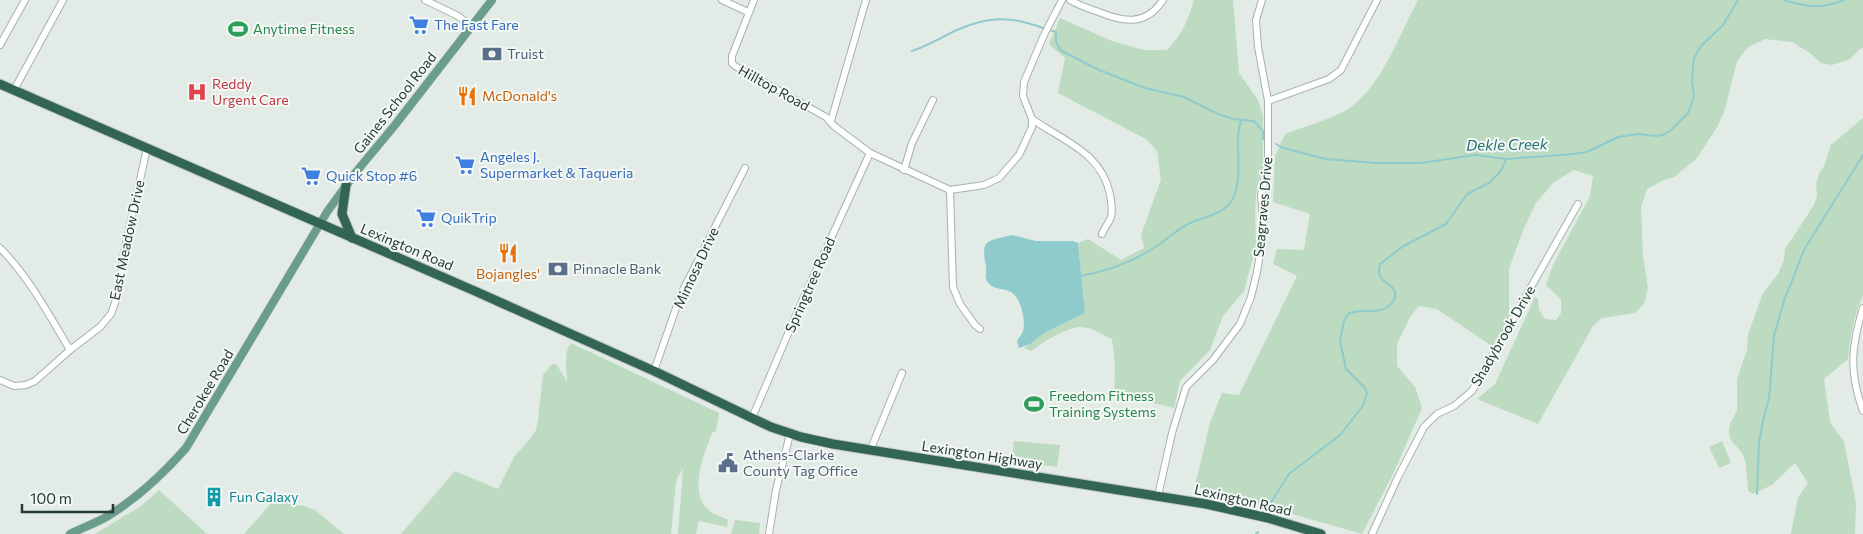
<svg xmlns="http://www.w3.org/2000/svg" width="1863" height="534" font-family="Commissioner,sans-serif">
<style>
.green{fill:#bddbc1}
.water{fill:#8fcacc}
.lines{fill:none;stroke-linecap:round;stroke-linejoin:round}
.stream{stroke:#8fcacc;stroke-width:2}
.minor-casing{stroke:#a5b3ac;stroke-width:8}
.major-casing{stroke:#c2c8c6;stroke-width:9}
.highway-casing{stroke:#c2c8c6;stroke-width:11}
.minor{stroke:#fff;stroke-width:6}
.major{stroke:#6a9d8a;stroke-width:8}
.highway{stroke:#326554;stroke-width:9}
.labels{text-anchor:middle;stroke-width:4;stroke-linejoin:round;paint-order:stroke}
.shop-label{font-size:14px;fill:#366cbe;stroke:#f3f8f5;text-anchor:start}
.leisure-label{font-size:14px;fill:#27864d;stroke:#f3f8f5;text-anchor:start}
.service-label{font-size:14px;fill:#4e5e75;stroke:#f3f8f5;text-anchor:start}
.health-label{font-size:14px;fill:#be3a42;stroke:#f3f8f5;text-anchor:start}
.street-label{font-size:14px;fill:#243b32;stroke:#f3f8f5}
.food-label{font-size:14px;fill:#c56008;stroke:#f3f8f5;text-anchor:start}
.culture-label{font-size:14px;fill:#0d838f;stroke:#f3f8f5;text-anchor:start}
.water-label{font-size:15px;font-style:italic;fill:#226e72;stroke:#f3f8f5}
</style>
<rect width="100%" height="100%" fill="#e2ebe6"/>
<g class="green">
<path d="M1194 0H1233L1239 73 1258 100 1263 116V162L1256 195 1255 213 1256 246 1244 291 1223 316 1210 350 1180 381 1174 408 1114 393 1115 365 1112 339C1102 334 1089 326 1078 327 1064 329 1042 343 1031 351L1024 348 1044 333 1085 313 1078 243 1088 239 1121 260 1144 248 1141 235 1161 180 1157 151 1146 139 1058 93 1065 58 1049 44 1060 18 1112 41 1144 50H1167C1181 36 1189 19 1194 0Z"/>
<path d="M1418 0H1863V48L1860 49 1850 59 1832 65 1821 63 1810 53 1792 42 1765 39 1747 48 1737 62 1724 112 1717 127 1697 158 1674 177 1664 180 1647 189 1641 207 1643 255 1648 288 1644 304 1635 313 1602 318 1593 326 1538 424 1477 399 1495 384 1535 297 1538 299 1539 310 1545 319 1556 320 1561 313V299L1546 285 1553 265 1590 196 1593 176 1574 170 1554 182 1536 203 1524 228 1509 269V318L1492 346 1437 309 1419 306 1410 317 1397 344V366L1415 387 1422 408 1394 472 1362 534 1195 486 1210 423 1222 393 1239 395 1297 276 1273 264 1277 249 1304 250 1310 214 1273 202 1275 156 1285 134C1306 126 1341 117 1356 103 1386 76 1399 35 1418 0Z"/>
<path d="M1863 118V295C1854 315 1850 337 1848 359L1824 379 1830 422 1844 442 1856 503 1855 534H1791L1798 497 1808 483 1795 463 1772 485 1753 494 1748 491 1746 464 1742 453 1730 439 1729 430 1730 424 1737 410V379L1747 350 1748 334 1763 293 1778 274 1784 260 1785 249 1814 205 1817 196 1816 184 1820 172 1824 166 1831 145Z"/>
<path d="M571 343 719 413 716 431 712 433C704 454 687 494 710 511 715 515 723 517 728 520L727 527 699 521 696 534H678L683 469 678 476 676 483 671 534H401L455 471 498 489 514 457 529 440 536 430 538 420 543 375 552 364H556L567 381C567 370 563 352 571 343Z"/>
<path d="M1014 441 1060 445 1057 467 1014 461 1012 458Z"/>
<path d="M1722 441 1731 463 1719 468 1709 447Z"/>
<path d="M159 490 207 534H95L141 506Z"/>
<path d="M275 499 299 506 301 505 315 510 344 534H244Z"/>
<path d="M735 520 760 523 759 534H731Z"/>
</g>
<path class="water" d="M1012 235 1036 241H1073L1078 243 1085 313 1044 333 1030 344 1019 348 1017 341C1018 338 1022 335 1023 331 1026 321 1021 298 1011 292 1004 288 992 290 987 281 984 277 987 271 986 266 980 238 989 241 1012 235Z"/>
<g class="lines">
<g class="stream">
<path d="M1784 0C1805 7 1823 9 1844 0"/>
<path d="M1052 31 1056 32V41L1060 50 1099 70 1145 88 1184 97 1218 114 1233 119 1254 121 1263 131V139"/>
<path d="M912 51C928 46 942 37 957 30 988 16 1012 16 1043 28"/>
<path d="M1276 144 1283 148 1326 159 1376 163H1421L1475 155 1507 159 1573 154 1587 152 1618 137 1638 134 1655 136 1663 135 1670 131 1688 113 1694 97 1692 79 1694 58 1701 46 1723 25 1738 0"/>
<path d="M1081 276C1107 271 1133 262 1155 247 1167 240 1177 229 1190 223 1206 216 1227 214 1234 196 1244 171 1233 145 1241 120"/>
<path d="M1757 494 1759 443 1764 416 1769 399 1774 336 1784 301 1804 250 1863 155"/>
<path d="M1270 504 1289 474 1340 435 1363 406 1367 393 1365 388 1346 369 1340 341 1344 321 1349 313C1360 310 1370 312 1381 310 1391 307 1401 296 1391 286 1387 282 1382 282 1380 276 1378 272 1379 268 1380 264L1402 247 1446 224 1467 194 1489 183 1500 172 1506 160"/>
<path d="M1256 534 1258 532"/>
</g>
<defs>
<g id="minor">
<path d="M425 0 458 16 471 26"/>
<path d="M722 0 748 12"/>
<path d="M754 0 732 56V63L735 66 826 117 834 126 870 153 950 190 984 185 999 178 1019 155 1032 127V119L1023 96 1024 82 1044 35 1062 0"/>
<path d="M1070 0C1078 5 1087 8 1096 11 1123 22 1145 27 1163 0"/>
<path d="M1262 0 1256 20 1258 47 1268 101 1329 79 1341 70 1377 0"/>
<path d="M0 45 25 0"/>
<path d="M14 90 63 0"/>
<path d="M1032 119C1063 141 1101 152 1110 194 1111 201 1113 210 1111 217 1109 223 1104 228 1102 234"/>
<path d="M831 121 866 0"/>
<path d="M904 170 912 143 933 100"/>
<path d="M950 190 953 287 960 304 975 325 980 329"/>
<path d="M0 248C29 277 49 315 70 350"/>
<path d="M1863 308C1851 347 1849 372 1863 411"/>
<path d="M654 371 681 294 745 168"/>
<path d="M0 380 14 386 26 385 35 381 70 350 100 327 111 314 116 300 124 253 147 148"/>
<path d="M752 418 799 308 870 153"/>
<path d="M870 451 902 373"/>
<path d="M1158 496 1172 433 1186 387 1213 360 1240 324 1251 297 1257 272 1264 229 1261 196 1268 159V101"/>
<path d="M769 534 776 490 790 434"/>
<path d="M1372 534 1398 477 1424 427 1437 414 1454 406 1472 391 1578 204"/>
</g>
<path id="major" d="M70 534C82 528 96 523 108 516 139 497 163 474 186 448L327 212 356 172 395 125 492 0"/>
<g id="highway">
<path d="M0 84 477 292 654 371 771 427 801 437 833 444 1206 504 1268 518 1321 534"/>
<path d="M346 185 342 214 352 238"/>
</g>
</defs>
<use href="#minor" class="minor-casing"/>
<use href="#major" class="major-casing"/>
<use href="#highway" class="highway-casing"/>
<use href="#minor" class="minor"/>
<use href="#major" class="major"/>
<use href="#highway" class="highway"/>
</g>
<defs>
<symbol id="supermarket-bare" viewBox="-9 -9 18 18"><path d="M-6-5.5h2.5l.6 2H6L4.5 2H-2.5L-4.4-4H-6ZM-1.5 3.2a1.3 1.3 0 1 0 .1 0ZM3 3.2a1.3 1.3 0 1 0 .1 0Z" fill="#3f7fe0" stroke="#f3f8f5" stroke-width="2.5" paint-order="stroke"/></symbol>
<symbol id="stadium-bare" viewBox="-9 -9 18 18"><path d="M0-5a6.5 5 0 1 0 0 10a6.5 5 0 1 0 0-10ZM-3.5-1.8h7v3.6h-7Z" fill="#2e9e5b" stroke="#f3f8f5" stroke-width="2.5" paint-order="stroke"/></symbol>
<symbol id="bank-bare" viewBox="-9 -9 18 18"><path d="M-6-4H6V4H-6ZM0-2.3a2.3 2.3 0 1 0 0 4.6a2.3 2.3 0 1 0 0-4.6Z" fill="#5c6f8a" stroke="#f3f8f5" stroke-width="2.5" paint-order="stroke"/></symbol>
<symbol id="hospital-bare" viewBox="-9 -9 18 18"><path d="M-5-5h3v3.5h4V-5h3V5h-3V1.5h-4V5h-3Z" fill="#e0444e" stroke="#f3f8f5" stroke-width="2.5" paint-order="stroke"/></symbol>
<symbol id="restaurant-bare" viewBox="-9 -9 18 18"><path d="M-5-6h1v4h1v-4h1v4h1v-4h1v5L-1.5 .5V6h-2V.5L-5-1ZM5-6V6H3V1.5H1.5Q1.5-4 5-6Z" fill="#e8710a" stroke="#f3f8f5" stroke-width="2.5" paint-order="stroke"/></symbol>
<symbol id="civic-bare" viewBox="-9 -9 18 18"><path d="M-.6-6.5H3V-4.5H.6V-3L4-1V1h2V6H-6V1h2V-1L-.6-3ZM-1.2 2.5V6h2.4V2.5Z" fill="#5c6f8a" stroke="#f3f8f5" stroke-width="2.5" paint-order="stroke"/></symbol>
<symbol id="building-bare" viewBox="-9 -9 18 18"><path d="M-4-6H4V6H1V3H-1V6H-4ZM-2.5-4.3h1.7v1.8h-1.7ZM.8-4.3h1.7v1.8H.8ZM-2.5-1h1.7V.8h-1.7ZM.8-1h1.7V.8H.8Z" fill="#0f9aa8" stroke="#f3f8f5" stroke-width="2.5" paint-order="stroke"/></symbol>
</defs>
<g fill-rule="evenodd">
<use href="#supermarket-bare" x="405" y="11" width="28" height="28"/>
<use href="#stadium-bare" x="224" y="15" width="28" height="28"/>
<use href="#bank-bare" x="478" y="40" width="28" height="28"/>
<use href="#hospital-bare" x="183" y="78" width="28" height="28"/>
<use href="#restaurant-bare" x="453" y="82" width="28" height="28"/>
<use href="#supermarket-bare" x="451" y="151" width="28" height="28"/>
<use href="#supermarket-bare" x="297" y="162" width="28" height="28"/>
<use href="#supermarket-bare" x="412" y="204" width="28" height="28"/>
<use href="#restaurant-bare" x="494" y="239" width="28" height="28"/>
<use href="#bank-bare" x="544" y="255" width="28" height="28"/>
<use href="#stadium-bare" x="1020" y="390" width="28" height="28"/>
<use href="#civic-bare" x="714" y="449" width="28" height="28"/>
<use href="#building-bare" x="200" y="483" width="28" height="28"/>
</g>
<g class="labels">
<g class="shop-label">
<text x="434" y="30">The Fast Fare</text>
<text x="480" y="162">Angeles J.<tspan x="480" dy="16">Supermarket &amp; Taqueria</tspan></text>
<text x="326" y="181">Quick Stop #6</text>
<text x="441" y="223">QuikTrip</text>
</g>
<g class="leisure-label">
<text x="253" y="34">Anytime Fitness</text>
<text x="1049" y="401">Freedom Fitness<tspan x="1049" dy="16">Training Systems</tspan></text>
</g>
<g class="service-label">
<text x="507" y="59">Truist</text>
<text x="573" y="274">Pinnacle Bank</text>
<text x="743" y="460">Athens-Clarke<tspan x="743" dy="16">County Tag Office</tspan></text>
</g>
<g class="health-label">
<text x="212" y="89">Reddy<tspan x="212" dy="16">Urgent Care</tspan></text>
</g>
<g class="street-label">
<text transform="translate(774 88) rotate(29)" y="5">Hilltop Road</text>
<text transform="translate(395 103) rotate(-52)" y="5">Gaines School Road</text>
<text transform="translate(1263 207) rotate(-85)" y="5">Seagraves Drive</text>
<text transform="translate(127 240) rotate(-78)" y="5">East Meadow Drive</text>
<text transform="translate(407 247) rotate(23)" y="5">Lexington Road</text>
<text transform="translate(696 268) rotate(-65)" y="5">Mimosa Drive</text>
<text transform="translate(810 285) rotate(-66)" y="5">Springtree Road</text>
<text transform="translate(1503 336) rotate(-60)" y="5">Shadybrook Drive</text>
<text transform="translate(205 392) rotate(-59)" y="5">Cherokee Road</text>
<text transform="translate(982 455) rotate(9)" y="5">Lexington Highway</text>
<text transform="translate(1243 500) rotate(13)" y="5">Lexington Road</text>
</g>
<g class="food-label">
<text x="482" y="101">McDonald's</text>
<text x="508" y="279" text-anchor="middle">Bojangles'</text>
</g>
<g class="culture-label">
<text x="229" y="502">Fun Galaxy</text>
</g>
<g class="water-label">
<text transform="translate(1507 145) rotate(-1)" y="5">Dekle Creek</text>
</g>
</g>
<path d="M22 504v8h91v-8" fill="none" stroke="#243b32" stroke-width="2.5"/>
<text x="30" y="504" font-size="15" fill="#243b32" stroke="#f3f8f5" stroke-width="4" paint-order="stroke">100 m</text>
</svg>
